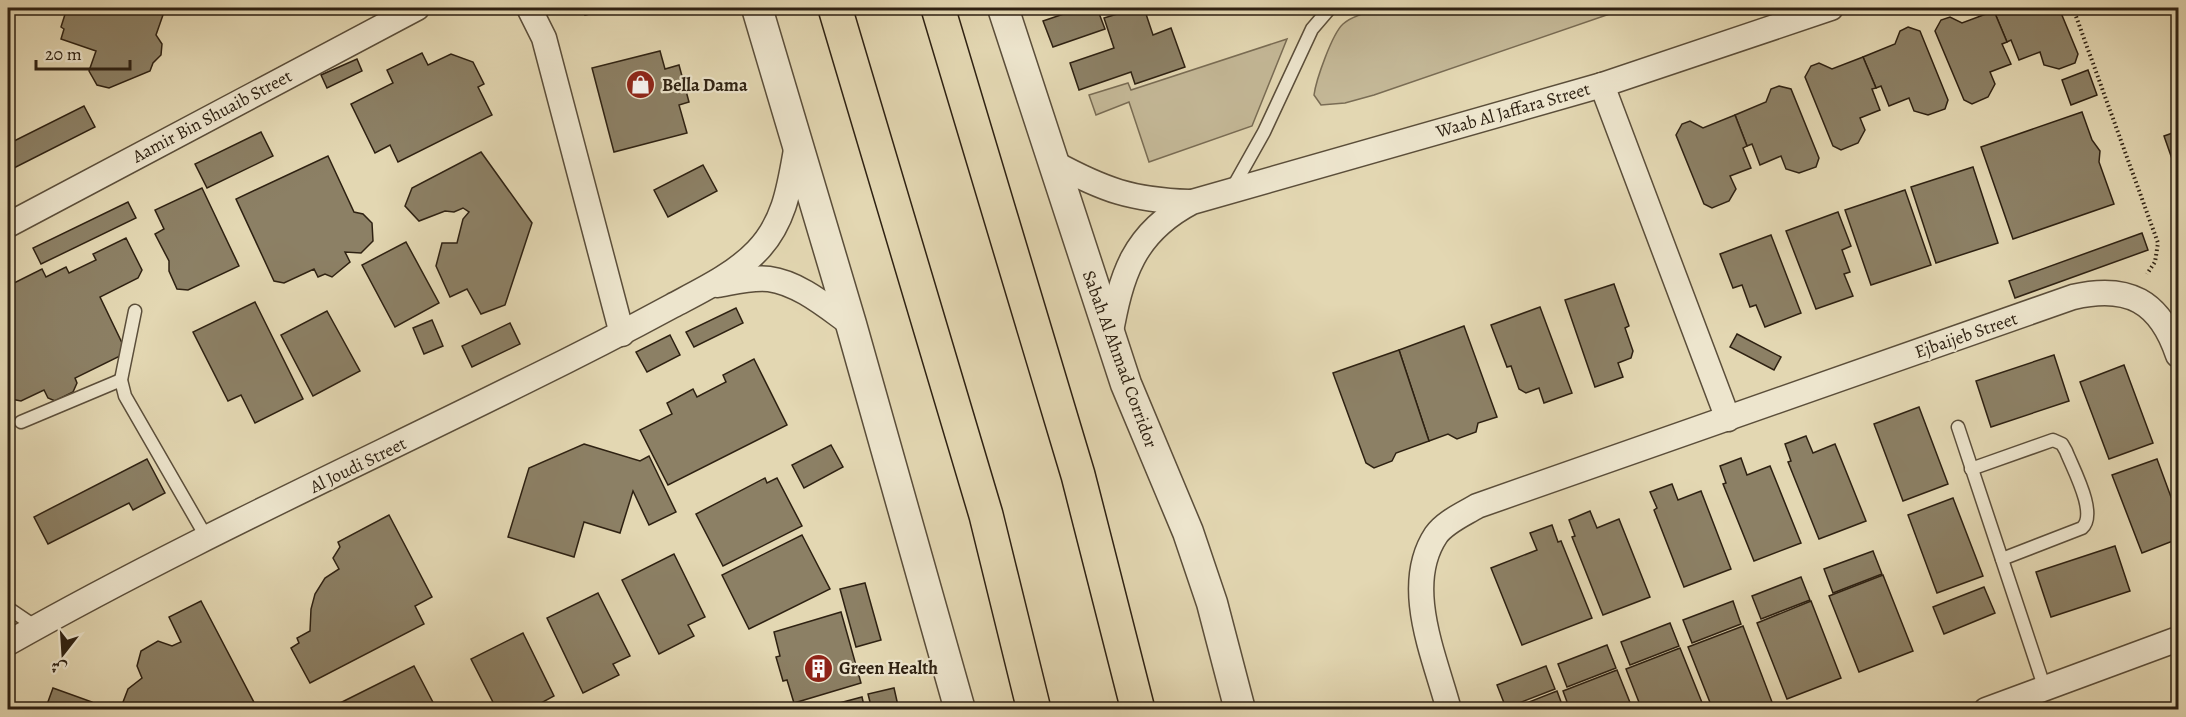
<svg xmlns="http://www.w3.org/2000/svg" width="2186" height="717" font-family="Alegreya,Amiri,serif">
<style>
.green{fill:#c4b897;stroke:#796c54;stroke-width:1.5}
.building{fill:#8c8065;stroke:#2e2112;stroke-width:1.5}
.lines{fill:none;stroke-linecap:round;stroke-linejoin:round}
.service-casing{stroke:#5b4e3a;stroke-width:15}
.minor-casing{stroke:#5b4e3a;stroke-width:27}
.tertiary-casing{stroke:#5b4e3a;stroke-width:33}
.trunk-casing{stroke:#2e2112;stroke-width:36}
.path{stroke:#2e2112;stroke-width:4;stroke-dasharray:1.5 3;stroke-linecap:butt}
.service{stroke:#ede5cd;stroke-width:12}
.minor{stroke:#ede5cd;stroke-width:24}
.tertiary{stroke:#ede5cd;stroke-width:30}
.trunk{stroke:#e3d7b2;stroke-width:33}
.labels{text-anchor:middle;stroke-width:4.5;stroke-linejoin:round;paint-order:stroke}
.poi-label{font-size:18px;font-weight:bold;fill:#2e2112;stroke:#ede5cd;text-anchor:start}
.street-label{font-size:18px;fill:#2e2112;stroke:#ede5cd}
</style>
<rect width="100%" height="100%" fill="#e3d7b2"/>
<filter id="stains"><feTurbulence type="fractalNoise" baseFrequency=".00333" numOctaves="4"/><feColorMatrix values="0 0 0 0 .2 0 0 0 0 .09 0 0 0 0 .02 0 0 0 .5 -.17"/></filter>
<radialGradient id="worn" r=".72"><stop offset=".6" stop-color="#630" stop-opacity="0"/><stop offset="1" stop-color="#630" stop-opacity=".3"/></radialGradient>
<g class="green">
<path d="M1383 8H1627L1374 95 1345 103 1321 105 1314 95C1316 80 1332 34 1343 24 1353 15 1370 12 1383 8Z"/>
<path d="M1287 39 1252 126 1149 162 1129 102 1096 115 1089 95 1128 83 1131 90Z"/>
</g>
<g class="building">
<path d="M67 8H151L164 12 156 35 162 44 161 55 153 63 150 71 109 88 97 85 89 71 96 51 61 39 64 29 61 27Z"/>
<path d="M583 8H615L585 15Z"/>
<path d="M1081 8H1097L1105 29 1053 47 1043 21Z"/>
<path d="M1137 8H1144L1153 35 1171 28 1185 67 1135 84 1131 72 1079 90 1070 63 1114 48 1104 18Z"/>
<path d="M2002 8H2059L2078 54 2075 63 2059 69 2044 65 2040 52 2019 60 2011 40 2007 42 1994 11Z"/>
<path d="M1994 11 2007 42 2002 44 2011 64 1990 72 1995 84 1988 97 1972 104 1964 100 1935 31 1941 20 1950 17 1962 23Z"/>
<path d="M1908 27 1920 31 1948 100 1945 109 1928 115 1914 111 1909 98 1889 106 1881 86 1876 88 1863 57 1895 44 1900 31Z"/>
<path d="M660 51 665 69 679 65 689 102 679 105 687 133 614 152 592 68Z"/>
<path d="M422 53 428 65 451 54 473 62 484 84 478 87 492 115 398 162 390 145 375 153 351 104 393 83 387 70Z"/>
<path d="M1863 57 1876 88 1872 89 1880 110 1860 118 1865 130 1858 143 1841 150 1833 146 1805 77 1811 66 1819 63 1832 69Z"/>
<path d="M357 59 362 71 327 88 321 75Z"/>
<path d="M2088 70 2097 95 2071 105 2062 80Z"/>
<path d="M1779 86 1791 89 1819 158 1816 167 1799 173 1786 169 1781 156 1760 165 1752 144 1747 146 1735 115 1766 102 1771 89Z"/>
<path d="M84 106 95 127 8 171V144Z"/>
<path d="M2082 112 2092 140 2100 151 2099 162 2114 204 2013 239 1981 147Z"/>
<path d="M1735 115 1747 146 1743 148 1751 168 1730 176 1736 189 1729 201 1712 208 1704 204 1676 135 1682 124 1690 121 1703 128Z"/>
<path d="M2178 131V176L2164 136Z"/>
<path d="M261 132 273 156 207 188 195 164Z"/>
<path d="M481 152 532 223 505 305 481 314 467 289 450 297 436 266 442 243H457L463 219 469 212 463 208 454 212 445 211 419 221 405 206 412 188Z"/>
<path d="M328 156 354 212 363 214 372 223 373 241 361 253 345 252 350 262 332 277 325 274 318 277 314 269 284 283 274 281 236 199Z"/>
<path d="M703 165 717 191 668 217 654 190Z"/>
<path d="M1973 167 1998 243 1936 263 1911 187Z"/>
<path d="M202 188 239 266 188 290 177 289 169 271V261L155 234 164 229 155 210Z"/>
<path d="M1905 190 1931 265 1871 285 1845 210Z"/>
<path d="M128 202 136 218 41 264 33 248Z"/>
<path d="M1838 212 1851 246 1842 250 1850 272 1844 274 1853 296 1816 309 1786 231Z"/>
<path d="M2142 233 2148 250 2015 298 2009 281Z"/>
<path d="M1771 235 1801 313 1765 327 1756 305 1750 307 1742 285 1733 288 1720 254Z"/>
<path d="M126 238 142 270 138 278 100 297 124 347 120 356 75 378 77 383 73 392 55 401 48 398 44 390 21 401 11 399 8 392V286L42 269 46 277 66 267 69 273 96 260 93 254Z"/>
<path d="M406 242 439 303 395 327 362 265Z"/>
<path d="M1614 284 1629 326 1625 328 1633 351 1631 358 1618 363 1623 377 1595 387 1565 300Z"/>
<path d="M255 302 303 399 255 423 241 395 228 401 193 332Z"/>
<path d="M1540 307 1572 393 1544 403 1539 388 1526 393 1519 389 1511 366 1507 367 1491 325Z"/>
<path d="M736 308 743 323 694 347 686 332Z"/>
<path d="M327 311 360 371 313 396 281 335Z"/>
<path d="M432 320 443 346 424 354 413 328Z"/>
<path d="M510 323 520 344 472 367 462 346Z"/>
<path d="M1464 326 1497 417 1478 423 1476 432 1457 439 1448 434 1429 441 1399 350Z"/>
<path d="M1737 334 1781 357 1774 370 1730 347Z"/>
<path d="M670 335 680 355 647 372 636 352Z"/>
<path d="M1399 350 1429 441 1396 453 1392 461 1374 468 1366 463 1333 373Z"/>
<path d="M2054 355 2069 401 1991 427 1976 381Z"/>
<path d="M754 359 787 425 668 485 640 430 672 414 667 403 693 389 697 397 726 382 723 375Z"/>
<path d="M2124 365 2153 443 2109 459 2080 382Z"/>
<path d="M1919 407 1948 484 1903 501 1874 424Z"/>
<path d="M1806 436 1813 453 1835 444 1866 521 1819 539 1788 462 1791 461 1785 444Z"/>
<path d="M584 444 640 461 649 456 676 512 649 525 633 491 620 533 584 522 574 557 508 537 529 468Z"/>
<path d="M831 445 843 467 804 488 792 465Z"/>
<path d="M1741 458 1747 475 1770 466 1801 543 1754 561 1723 484 1726 483 1720 466Z"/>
<path d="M147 459 165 493 133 510 129 503 48 544 34 517Z"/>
<path d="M2157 459 2178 516V539L2142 553 2112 475Z"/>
<path d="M765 478 767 483 777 478 802 526 723 566 696 514Z"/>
<path d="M1672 484 1678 500 1701 491 1731 569 1684 587 1654 510 1657 508 1650 492Z"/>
<path d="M1953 498 1983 576 1937 593 1908 515Z"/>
<path d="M1590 511 1597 528 1619 519 1650 597 1603 615 1572 537 1575 536 1569 520Z"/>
<path d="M389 515 432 597 415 606 424 624 310 683 291 648 299 643 297 638 310 631 311 609 315 594 325 578 339 569 333 558 340 547 338 542Z"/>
<path d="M1552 525 1558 542 1561 541 1592 618 1522 645 1491 568 1537 550 1530 533Z"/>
<path d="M802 535 830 589 749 629 722 575Z"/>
<path d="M2115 546 2130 591 2051 617 2036 572Z"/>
<path d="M1873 551 1882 574 1833 593 1824 569Z"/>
<path d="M674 554 705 617 688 625 694 636 659 654 622 580Z"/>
<path d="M1883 575 1913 651 1859 672 1829 596Z"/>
<path d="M1801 577 1810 600 1761 619 1752 596Z"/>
<path d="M865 583 881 640 856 647 840 589Z"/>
<path d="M1984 587 1995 613 1944 634 1933 607Z"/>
<path d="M598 593 630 656 613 664 619 675 583 693 547 618Z"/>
<path d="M201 601 258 710H120L128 689 142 678 137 666 141 651 158 641 172 646 181 642 169 617Z"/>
<path d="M1733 601 1741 624 1692 643 1683 620Z"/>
<path d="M1811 601 1841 678 1787 699 1757 623Z"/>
<path d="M841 612 861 683 794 703 787 680 783 681 776 657 780 656 774 632Z"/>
<path d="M1670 623 1679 646 1630 665 1621 642Z"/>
<path d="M1743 626 1772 702 1753 710H1713L1688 647Z"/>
<path d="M523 633 554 696 539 704 541 710H497L471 659Z"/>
<path d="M1607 645 1616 668 1567 687 1558 664Z"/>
<path d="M1680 648 1705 710H1642L1626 669Z"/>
<path d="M414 666 437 710H335L334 706Z"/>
<path d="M1546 666 1555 689 1506 708 1497 685Z"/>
<path d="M1617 670 1633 710H1570L1563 691Z"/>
<path d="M53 688 92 702V710H45Z"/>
<path d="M894 688 899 710H872L868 694Z"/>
<path d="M1557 691 1564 710H1509Z"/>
<path d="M862 697 865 710H813Z"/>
</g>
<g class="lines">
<defs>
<g id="service">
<path d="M1232 189 1264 132 1312 29 1330 8"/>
<path d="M135 311 121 380 125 396 208 540"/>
<path d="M21 422 121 380"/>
<path d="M1958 427 2045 689"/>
<path d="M1971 469 2053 440 2062 444 2066 451C2073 469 2098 514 2082 528L2002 559"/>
<path d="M8 608 36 627"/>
<path d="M2032 694 2037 710"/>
</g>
<g id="minor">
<path d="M529 8 544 38 622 334"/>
<path d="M1602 85 1728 419"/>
<path d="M1054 163C1104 190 1132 200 1189 202"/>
<path d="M8 225 417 8"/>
<path d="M717 285C734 282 752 277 769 279 799 283 827 307 851 324"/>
<path d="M1110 337C1121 275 1133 233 1192 202L1602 85 1831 8"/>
<path d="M8 643C176 548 353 467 526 381 575 357 624 332 672 306 702 290 734 275 757 251 786 221 790 183 797 144"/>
<path d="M1449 710C1435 657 1402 586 1436 535 1445 522 1464 514 1477 506L2073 297C2128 284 2160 301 2178 355"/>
<path d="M1986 710 2178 639"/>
</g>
<g id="tertiary">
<path d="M757 8 851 324 960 710"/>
<path d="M1003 8 1126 384 1188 532 1212 603 1240 710"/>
</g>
<g id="trunk">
<path d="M835 8 986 515 1034 710"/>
<path d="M938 8 1078 475 1138 710"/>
</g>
</defs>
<use href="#service" class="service-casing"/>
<use href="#minor" class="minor-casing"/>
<use href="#tertiary" class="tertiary-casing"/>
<use href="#trunk" class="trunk-casing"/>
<path class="path" d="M2073 8 2158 243 2155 262 2147 274"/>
<use href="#service" class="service"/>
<use href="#minor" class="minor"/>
<use href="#tertiary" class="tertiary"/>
<use href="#trunk" class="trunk"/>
</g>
<defs>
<symbol id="shop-disc" viewBox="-11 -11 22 22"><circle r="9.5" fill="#8f2418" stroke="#ede5cd"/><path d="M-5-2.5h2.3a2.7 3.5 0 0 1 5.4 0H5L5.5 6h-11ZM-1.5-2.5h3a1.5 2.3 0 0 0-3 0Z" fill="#fff"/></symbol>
<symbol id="building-disc" viewBox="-11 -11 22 22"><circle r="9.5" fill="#8f2418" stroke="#ede5cd"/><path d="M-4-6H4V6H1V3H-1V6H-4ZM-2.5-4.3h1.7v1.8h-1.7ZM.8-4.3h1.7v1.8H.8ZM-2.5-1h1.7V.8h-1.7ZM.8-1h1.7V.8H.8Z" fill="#fff"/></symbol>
</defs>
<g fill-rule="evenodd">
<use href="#shop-disc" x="624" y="68" width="33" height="33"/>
<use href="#building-disc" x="802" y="652" width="33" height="33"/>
</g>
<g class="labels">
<g class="poi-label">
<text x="662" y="91">Bella Dama</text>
<text x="839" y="674">Green Health</text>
</g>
<g class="street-label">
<text transform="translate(1513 110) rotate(-16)" y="6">Waab Al Jaffara Street</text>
<text transform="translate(212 116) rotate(-28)" y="6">Aamir Bin Shuaib Street</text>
<text transform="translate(1966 335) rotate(-19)" y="6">Ejbaijeb Street</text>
<text transform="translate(1120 359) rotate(70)" y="6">Sabah Al Ahmad Corridor</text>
<text transform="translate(358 465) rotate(-26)" y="6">Al Joudi Street</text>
</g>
</g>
<rect width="2186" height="717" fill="none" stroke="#e3d7b2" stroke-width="30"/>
<rect x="9" y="9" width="2168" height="699" fill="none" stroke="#2e2112" stroke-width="3"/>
<rect x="15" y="15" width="2156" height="687" fill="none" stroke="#2e2112" stroke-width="1.5"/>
<g transform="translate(63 654) rotate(197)" stroke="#ede5cd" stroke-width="4.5" paint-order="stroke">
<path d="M0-4.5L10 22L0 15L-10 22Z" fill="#2e2112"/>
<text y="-9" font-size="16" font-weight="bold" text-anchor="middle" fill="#2e2112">ش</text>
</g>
<path d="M36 60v9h94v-9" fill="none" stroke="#2e2112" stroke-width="3"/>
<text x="45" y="60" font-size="18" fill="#2e2112" stroke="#ede5cd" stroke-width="4.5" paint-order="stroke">20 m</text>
<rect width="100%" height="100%" filter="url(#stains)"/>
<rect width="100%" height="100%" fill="url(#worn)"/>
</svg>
